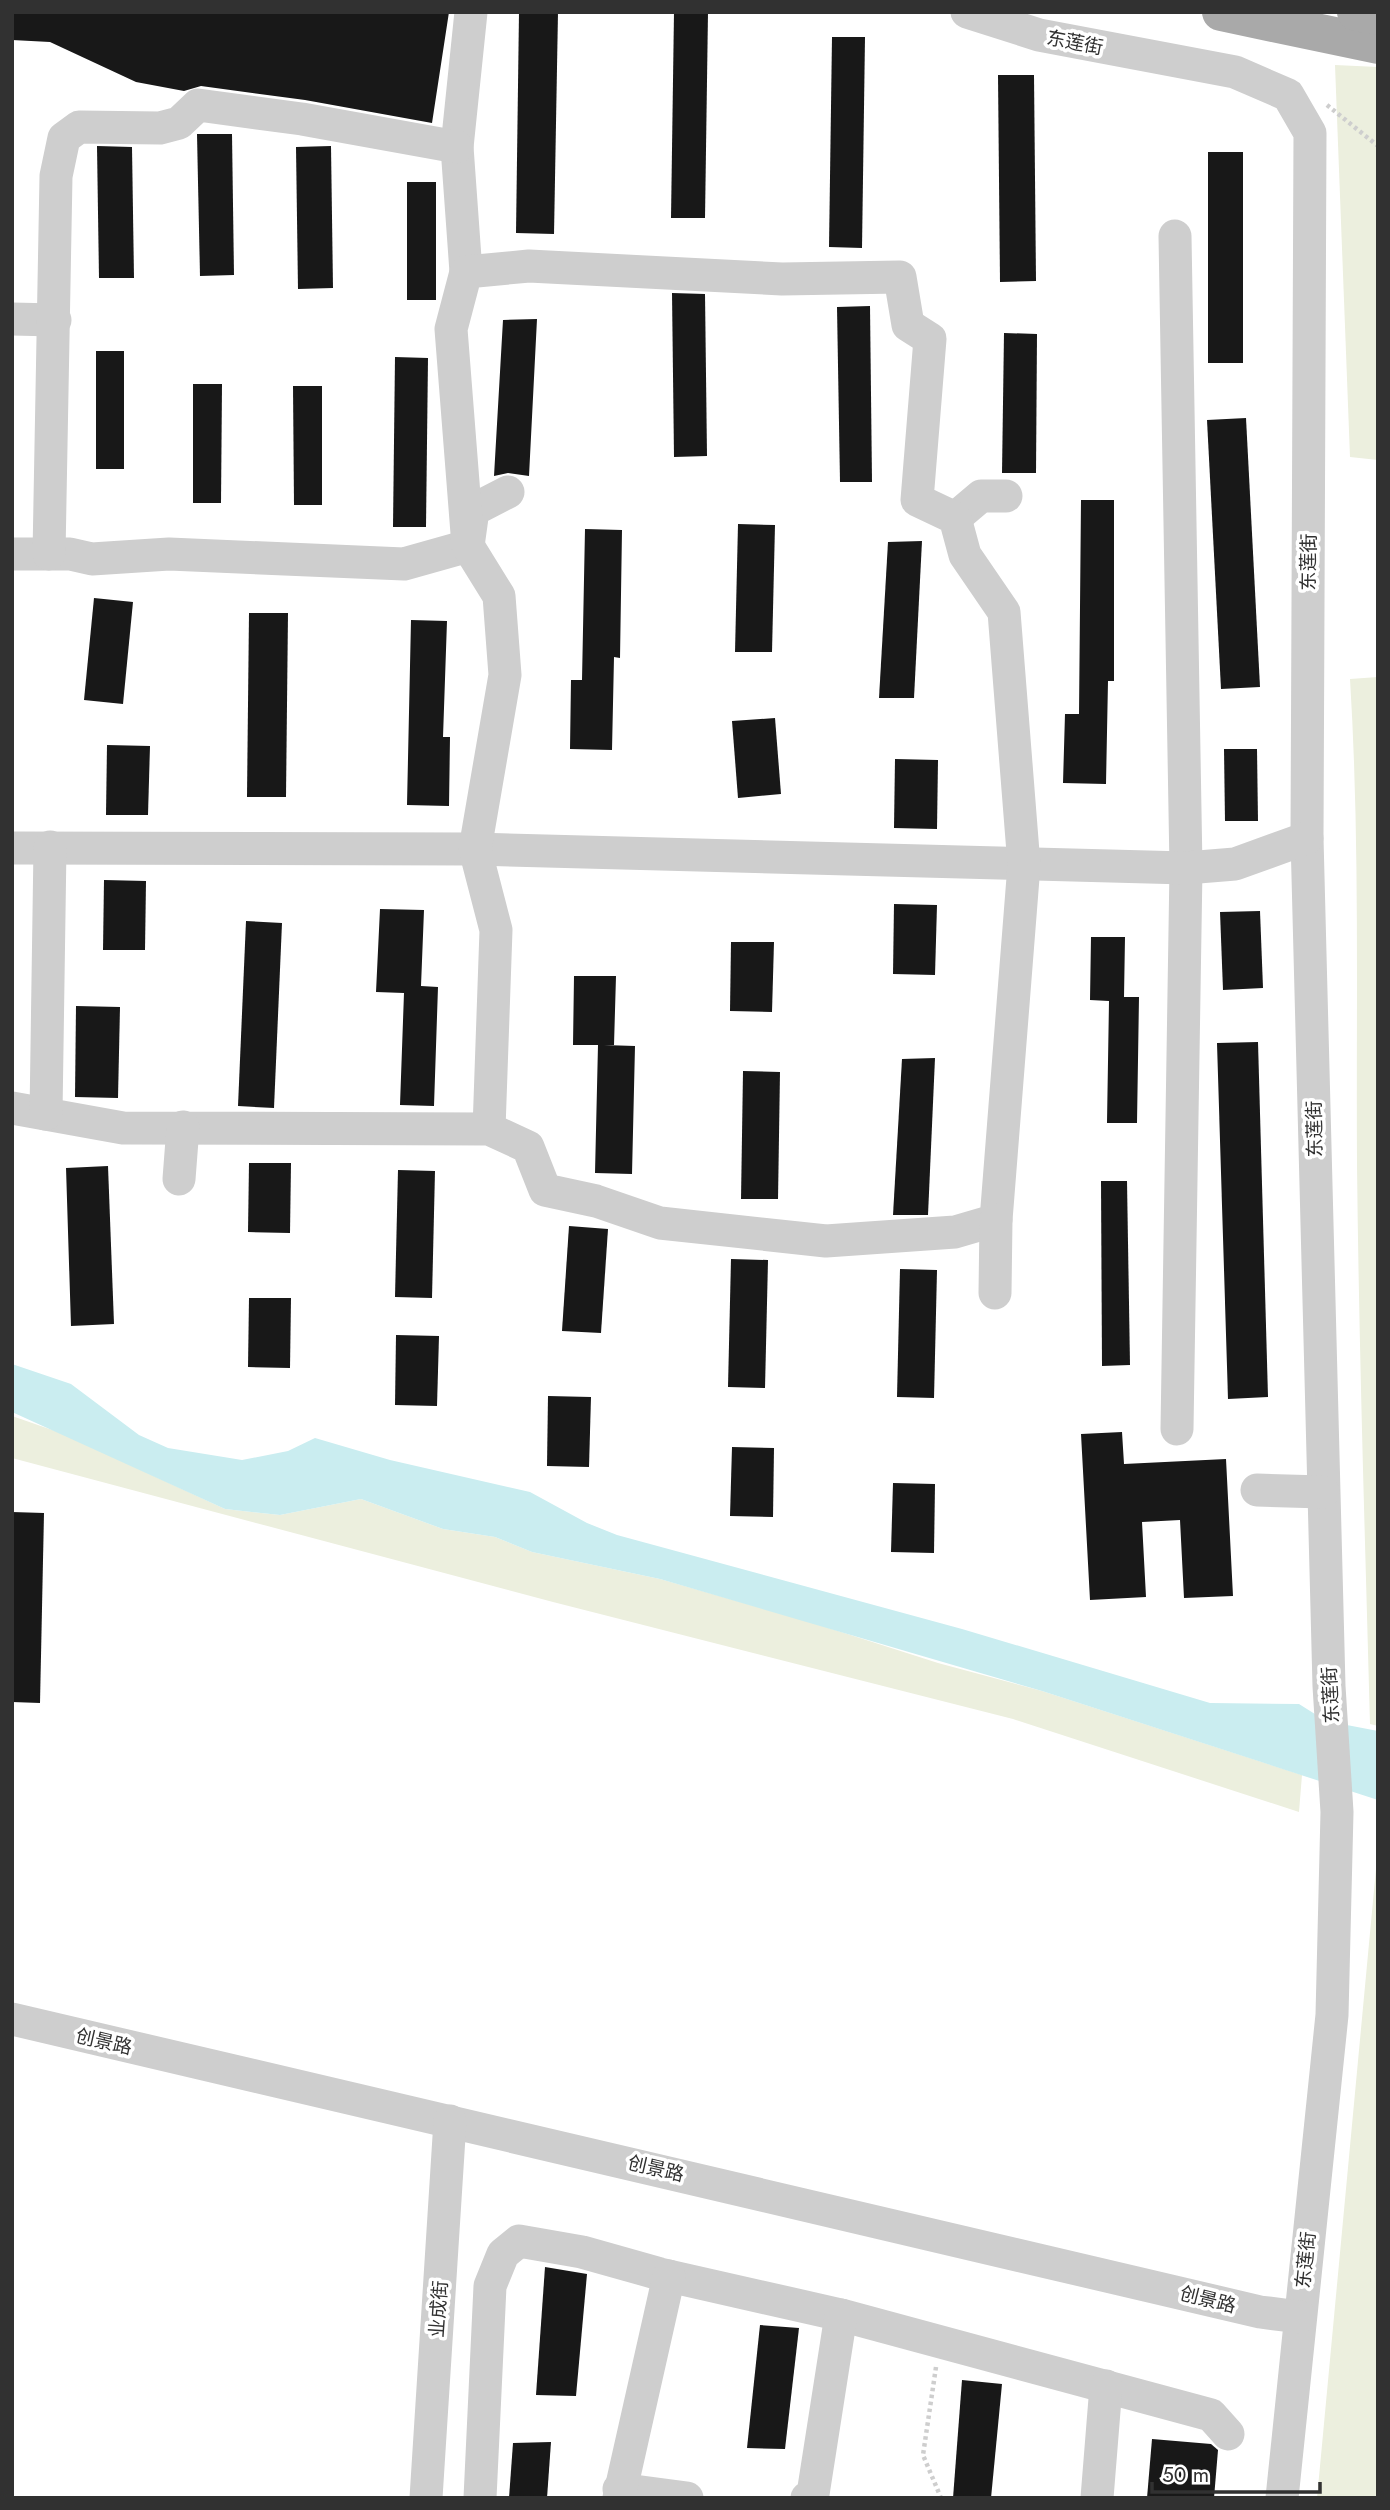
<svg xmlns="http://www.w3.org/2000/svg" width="1390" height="2510" font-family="Jost,'Noto Sans SC',sans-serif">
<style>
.green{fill:#ecefde}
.water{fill:#caedf0}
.building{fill:#181818}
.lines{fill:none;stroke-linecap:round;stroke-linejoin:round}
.path{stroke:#cecece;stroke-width:4.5;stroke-dasharray:3.5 3.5;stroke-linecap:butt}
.minor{stroke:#cecece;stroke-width:33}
.major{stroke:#a9a9a9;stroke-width:38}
.labels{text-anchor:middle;stroke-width:7;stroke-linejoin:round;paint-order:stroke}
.street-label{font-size:19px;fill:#313131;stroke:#fff}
</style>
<rect width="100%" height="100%" fill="#fff"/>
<g class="green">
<path d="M1335 65 1378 67V460L1350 457Z"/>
<path d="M1378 677V1726L1370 1724C1365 1538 1359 1351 1357 1165 1356 1003 1360 841 1350 679Z"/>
<path d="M12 1416 61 1433 225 1509 280 1515 361 1499 443 1529 495 1537 532 1552 660 1579 810 1622 938 1663 1042 1691 1302 1775 1299 1812 1013 1719 553 1602 12 1458Z"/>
<path d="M1377 1858 1378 2498H1317Z"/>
</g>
<path class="water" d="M12 1364 71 1384 139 1435 168 1448 242 1460 288 1451 315 1438 390 1460 530 1492 587 1523 617 1535 962 1629 1210 1703 1299 1704 1326 1721 1378 1731V1800L1042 1691 660 1579 532 1552 495 1537 443 1529 361 1499 280 1515 225 1509 12 1412Z"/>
<g class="building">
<path d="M12 12H449L432 123 305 100 201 86 184 91 136 82 50 42 12 40Z"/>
<path d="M519 12H558L554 234 516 233Z"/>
<path d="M674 12H708L705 218H671Z"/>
<path d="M832 37H865L862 248 829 247Z"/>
<path d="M998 75H1034L1036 281 1000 282Z"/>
<path d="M197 134H232L234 275 200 276Z"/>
<path d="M97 146 132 147 134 278H99Z"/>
<path d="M331 146 333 288 298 289 296 147Z"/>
<rect x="1208" y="152" width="35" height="211"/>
<rect x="407" y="182" width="29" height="118"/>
<path d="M672 293 705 294 707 456 674 457Z"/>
<path d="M870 306 872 482H840L837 307Z"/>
<path d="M537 319 529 476 508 473 494 476 503 320Z"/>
<path d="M1004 333 1037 334 1036 473H1002Z"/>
<rect x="96" y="351" width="28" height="118"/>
<path d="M395 357 428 358 426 527H393Z"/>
<path d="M193 384H222L221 503H193Z"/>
<path d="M293 386H322V505H294Z"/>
<path d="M1246 418 1260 687 1221 689 1207 420Z"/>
<path d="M1081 500H1114V681H1108L1106 784 1063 783 1065 714H1079Z"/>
<path d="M738 524 775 525 772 652H735Z"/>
<path d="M585 529 622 530 620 658 614 657 612 750 570 749 571 680H582Z"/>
<path d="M922 541 914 698H879L888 542Z"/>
<path d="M94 598 133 602 123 704 84 700Z"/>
<path d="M249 613H288L286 797H247Z"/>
<path d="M411 620 447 621 443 737H450L449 806 407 805Z"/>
<path d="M775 718 781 794 738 798 732 721Z"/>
<path d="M107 745 150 746 148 815H106Z"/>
<path d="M1224 749H1257L1258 821H1225Z"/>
<path d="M895 759 938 760 937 829 894 828Z"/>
<path d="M104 880 146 881 145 950H103Z"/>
<path d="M894 904 937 905 935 975 893 974Z"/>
<path d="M380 909 424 910 421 986 438 987 434 1106 400 1105 404 993 376 992Z"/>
<path d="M1260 911 1263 988 1223 990 1220 912Z"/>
<path d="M246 921 282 923 274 1108 238 1106Z"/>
<path d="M1091 937H1125L1124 997H1139L1137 1123H1107L1109 1001 1090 1000Z"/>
<path d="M731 942H774L772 1012 730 1011Z"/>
<path d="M574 976H616L614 1045H604L635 1046 632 1174 595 1173 598 1045H573Z"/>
<path d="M76 1006 120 1007 118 1098 75 1097Z"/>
<path d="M1258 1042 1268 1397 1228 1399 1217 1043Z"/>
<path d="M935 1058 928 1215H893L902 1059Z"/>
<path d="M743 1071 780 1072 778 1199H741Z"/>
<path d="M249 1163H291L290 1233 248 1232Z"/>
<path d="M108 1166 114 1324 71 1326 66 1168Z"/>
<path d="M398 1170 435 1171 432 1298 395 1297Z"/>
<path d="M1101 1181H1127L1130 1365 1102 1366Z"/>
<path d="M569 1226 608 1229 601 1333 562 1331Z"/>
<path d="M731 1259 768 1260 765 1388 728 1387Z"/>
<path d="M900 1269 937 1270 934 1398 897 1397Z"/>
<path d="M249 1298H291L290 1368 248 1367Z"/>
<path d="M396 1335 439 1336 437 1406 395 1405Z"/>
<path d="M548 1396 591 1397 589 1467 547 1466Z"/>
<path d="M1122 1432 1124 1464 1226 1459 1233 1596 1184 1598 1180 1520 1142 1522 1146 1597 1090 1600 1081 1434Z"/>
<path d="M732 1447 774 1448 773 1517 730 1516Z"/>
<path d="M893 1483 935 1484 934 1553 891 1552Z"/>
<path d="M12 1512 44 1513 40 1703 12 1702Z"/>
<path d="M545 2267 587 2274 576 2396 536 2395Z"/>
<path d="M760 2325 799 2328 785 2449 747 2448Z"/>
<path d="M962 2380 1002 2384 991 2498H953Z"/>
<path d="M1152 2439 1211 2444 1218 2450 1214 2498H1147Z"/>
<path d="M551 2442 547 2498H509L513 2443Z"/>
</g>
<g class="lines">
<g class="path">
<path d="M1327 105 1378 146"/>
<path d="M936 2367 923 2455 941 2498"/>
</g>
<g class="minor">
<path d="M967 12 1039 35 1235 72 1288 95 1310 133 1307 838 1329 1686 1337 1812 1332 2015 1282 2498"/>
<path d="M1175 236 1186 868 1177 1429"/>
<path d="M466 272 457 147 471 12"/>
<path d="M12 319 55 320"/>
<path d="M955 518 981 496H1006"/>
<path d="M12 554H70L92 559 169 554 404 564 468 546 473 510 508 492"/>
<path d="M49 554 56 176 64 138 79 127 160 128 179 123 198 105 302 119 457 147"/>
<path d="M12 848 475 849 1186 868 1235 864 1307 838"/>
<path d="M12 1108 123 1128 489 1129 496 930 475 849 505 675 499 596 468 546 451 329 466 272 529 266 782 279 900 277 908 325 930 339 917 500 955 518 965 555 1004 612 1024 865 996 1220 955 1232 826 1241 660 1223 596 1201 545 1190 528 1147 489 1129"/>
<path d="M46 1114 50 847"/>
<path d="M179 1179 183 1127"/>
<path d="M995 1293 996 1220"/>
<path d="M1257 1490 1323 1492"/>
<path d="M12 2019 1260 2312 1300 2317"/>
<path d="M619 2489 687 2498"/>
<path d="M426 2498 450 2121"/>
<path d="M480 2498 490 2286 503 2254 519 2241 582 2252 660 2274 841 2315 1211 2415 1228 2434"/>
<path d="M619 2498 669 2276"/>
<path d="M807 2498 813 2494 841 2315"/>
<path d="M1097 2498 1106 2386"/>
</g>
<g class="major">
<path d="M1221 12 1378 45"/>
<path d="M1356 12 1378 16"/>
</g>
</g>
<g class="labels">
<g class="street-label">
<text transform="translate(1075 42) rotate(11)" y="7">东莲街</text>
<text transform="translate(1308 562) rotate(-90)" y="7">东莲街</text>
<text transform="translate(1314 1129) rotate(-91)" y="7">东莲街</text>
<text transform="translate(1330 1695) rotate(-93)" y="7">东莲街</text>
<text transform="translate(104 2041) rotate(13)" y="7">创景路</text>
<text transform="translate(656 2168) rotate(13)" y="7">创景路</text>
<text transform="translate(1305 2260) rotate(-84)" y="7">东莲街</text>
<text transform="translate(1208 2299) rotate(14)" y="7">创景路</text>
<text transform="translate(438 2309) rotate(-86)" y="7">业成街</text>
</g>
</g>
<rect width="1390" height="2510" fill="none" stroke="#313131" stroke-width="28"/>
<path d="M1152 2482v10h168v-10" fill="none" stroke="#313131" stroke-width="3.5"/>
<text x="1162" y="2482" font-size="21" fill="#313131" stroke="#ffffff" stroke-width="5" paint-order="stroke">50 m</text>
</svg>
